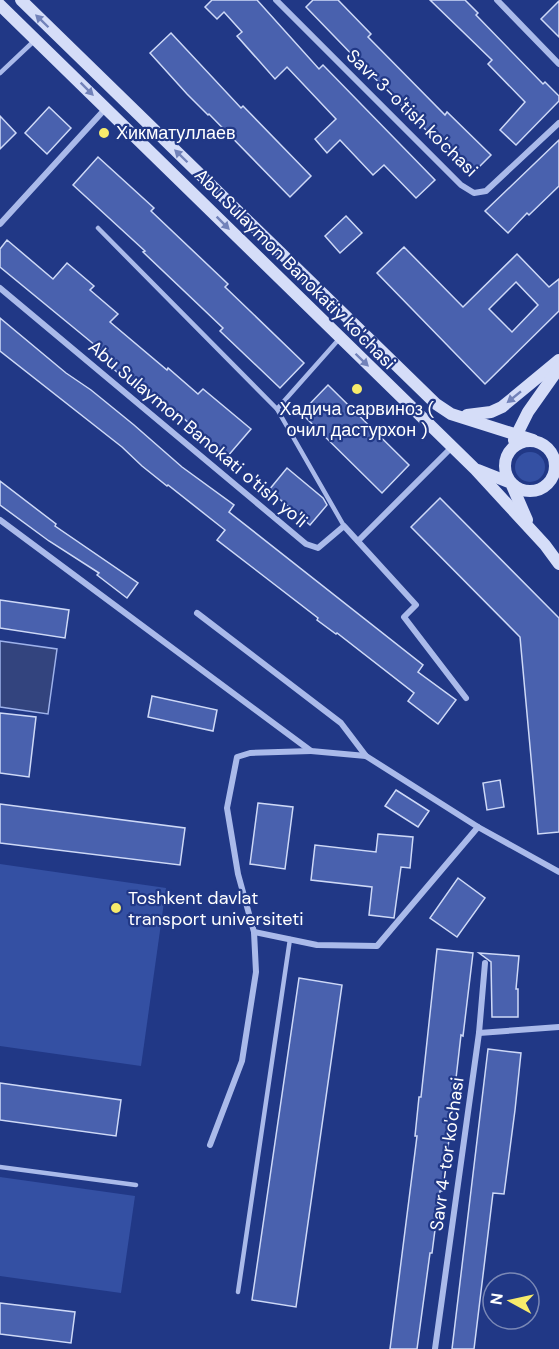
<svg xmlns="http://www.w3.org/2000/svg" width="559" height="1349" font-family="'DM Sans',sans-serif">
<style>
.green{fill:#3450a3}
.water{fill:#33447e;stroke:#9eb2eb;stroke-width:1.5}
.building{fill:#4961ae;stroke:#ced9f7;stroke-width:1.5;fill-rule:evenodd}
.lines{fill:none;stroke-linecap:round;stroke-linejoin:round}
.service{stroke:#aabaea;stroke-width:4.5}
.minor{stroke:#aabaea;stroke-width:6}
.secondary{stroke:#d5ddf8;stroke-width:12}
.oneway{fill:#7282b9}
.poi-dot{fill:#f7eb6b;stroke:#213886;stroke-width:2}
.labels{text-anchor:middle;stroke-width:4.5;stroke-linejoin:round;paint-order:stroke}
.street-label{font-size:18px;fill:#fff;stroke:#213886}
.poi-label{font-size:18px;fill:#fff;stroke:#213886;text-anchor:start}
</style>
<rect width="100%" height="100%" fill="#213886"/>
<g class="green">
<circle cx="530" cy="467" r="15"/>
<path d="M0 864 166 888 141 1066 0 1046Z"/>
<path d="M0 1177 135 1196 121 1293 0 1276Z"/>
</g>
<path class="water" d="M0 641 57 649 48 714 0 707Z"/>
<g class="building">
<path d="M212 0H257L319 69 323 65 435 180 416 198 384 165 373 175 340 140 327 153 315 139 336 119 287 67 275 79 237 36 242 32 224 12 217 19 205 7Z"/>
<path d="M313 0H338L371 34 368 37 445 115 447 112 491 155 471 175 391 95 306 7Z"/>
<path d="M430 0H465L478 13 476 15 543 84 545 82 559 96V101L516 145 500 130 525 102 488 64 492 60Z"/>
<path d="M559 1V37L541 19Z"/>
<path d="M171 33 241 108 243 106 311 176 290 197 209 114 208 115 187 94 150 53Z"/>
<path d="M49 107 71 128 47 154 25 133Z"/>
<path d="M0 116 16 133 0 149Z"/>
<path d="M559 140V186L529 215 527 213 508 233 485 211Z"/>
<path d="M98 157 154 208 151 211 228 284 225 287 304 363 280 388 220 331 223 328 143 252 145 251 73 185Z"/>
<path d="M346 216 362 233 340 253 325 236Z"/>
<path d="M7 240 53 279 67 263 94 286 90 290 118 314 110 322 167 370 168 368 198 394 203 389 251 429 227 457 173 409 171 412 141 387 138 390 103 360 107 355 0 267V249Z"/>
<path d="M404 247 463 307 517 254 549 287 559 279V311L485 384 377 273ZM516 282 538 305 512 332 489 309Z"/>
<path d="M0 318 66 373 91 390 134 425 182 467 234 505 229 512 423 665 418 672 456 700 438 724 408 701 414 693 337 633 336 634 317 620 318 618 217 540 225 530 168 485 167 486 142 466 122 447 0 351Z"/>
<path d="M328 385 409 465 382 493 301 413Z"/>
<path d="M287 468 323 498 327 505 310 525 269 490Z"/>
<path d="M0 481 56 524 55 526 138 583 127 598 97 575 99 573 49 541 0 505Z"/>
<path d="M440 498 559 618V832L538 834 520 637 411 527Z"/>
<path d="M0 600 69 610 65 638 0 628Z"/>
<path d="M152 696 217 710 213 731 148 717Z"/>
<path d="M0 713 36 717 29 777 0 773Z"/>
<path d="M500 780 504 807 487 810 483 783Z"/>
<path d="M396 790 429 811 418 827 385 806Z"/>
<path d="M258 803 293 807 285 869 250 864Z"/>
<path d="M0 804 185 828 180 865 0 843Z"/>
<path d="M378 834 413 837 410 868 401 867 394 918 369 915 372 887 311 880 315 845 376 852Z"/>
<path d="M458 878 485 898 457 937 430 918Z"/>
<path d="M437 949 473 953 463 1036 461 1035 443 1191H440L432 1253H430L417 1349H390L417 1136H415L419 1097H421Z"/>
<path d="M479 953 519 956 516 989H518V1017H492L491 962Z"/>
<path d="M299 978 342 985 296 1307 252 1300Z"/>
<path d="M488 1049 521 1053 515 1110 504 1194 493 1193 474 1349H452Z"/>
<path d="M0 1083 121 1100 116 1136 0 1120Z"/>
<path d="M0 1303 75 1312 71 1343 0 1334Z"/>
</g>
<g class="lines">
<g class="service">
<path d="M0 73 34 41"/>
<path d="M98 228 277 409"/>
<path d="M340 338 277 409 344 526"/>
<path d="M0 1167 136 1185"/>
<path d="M238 1292 290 939"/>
</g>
<g class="minor">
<path d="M276 0 461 185 474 193 486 191 559 123"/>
<path d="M497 0 559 64"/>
<path d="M0 224 106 108"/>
<path d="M0 288 306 544 318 548 344 526 416 605 404 617 466 698"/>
<path d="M0 520 311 751 366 756 478 827 559 872"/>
<path d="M358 541 452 447"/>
<path d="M197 613 341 723 366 756"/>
<path d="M254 932 317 945 377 946 478 827"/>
<path d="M479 1033 559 1027"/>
<path d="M210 1145 242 1061 256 972 254 932 238 874 227 808 237 757 250 753 311 751"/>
<path d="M435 1349 479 1033 485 963"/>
</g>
<g class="secondary">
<path d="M21 0 436 404 451 414 533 440"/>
<path d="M0 5 475 469 545 545 559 564"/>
<path d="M467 415 491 412 502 407 559 360"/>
<path d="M514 440 528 412 559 368"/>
<circle cx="530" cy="466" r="25"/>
<path d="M478 470 511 483 527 520"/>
</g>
</g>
<defs><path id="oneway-solid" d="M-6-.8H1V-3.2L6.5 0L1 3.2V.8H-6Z" transform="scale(1.5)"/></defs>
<g class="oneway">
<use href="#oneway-solid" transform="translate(42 21) rotate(-136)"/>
<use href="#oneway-solid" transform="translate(87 89) rotate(45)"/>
<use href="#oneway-solid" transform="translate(181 156) rotate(-136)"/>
<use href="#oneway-solid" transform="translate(223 223) rotate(45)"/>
<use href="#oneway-solid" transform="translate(362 360) rotate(44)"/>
<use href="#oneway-solid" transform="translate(514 397) rotate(141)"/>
</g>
<g class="poi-dot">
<circle cx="104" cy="133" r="6"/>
<circle cx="357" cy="389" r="6"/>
<circle cx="116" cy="908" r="6"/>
</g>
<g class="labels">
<g class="street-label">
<text transform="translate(412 113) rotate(44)" y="6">Savr 3-o'tish ko'chasi</text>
<text transform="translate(295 269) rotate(45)" y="6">Abu Sulaymon Banokatiy ko'chasi</text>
<text transform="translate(198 434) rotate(40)" y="6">Abu Sulaymon Banokati o'tish yo'li</text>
<text transform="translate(447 1154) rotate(-82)" y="6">Savr 4-tor ko'chasi</text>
</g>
<g class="poi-label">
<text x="116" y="139">Хикматуллаев</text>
<text x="357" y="415" text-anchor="middle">Хадича сарвиноз (<tspan x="357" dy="21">очил дастурхон )</tspan></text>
<text x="128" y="904">Toshkent davlat<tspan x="128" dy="21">transport universiteti</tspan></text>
</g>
</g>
<g transform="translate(511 1301) rotate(278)"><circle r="28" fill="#213886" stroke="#7a88b6" stroke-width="1.5"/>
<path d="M0-4.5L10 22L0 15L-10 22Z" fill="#f7eb6b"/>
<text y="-9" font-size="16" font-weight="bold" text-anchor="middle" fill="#ffffff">N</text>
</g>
</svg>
